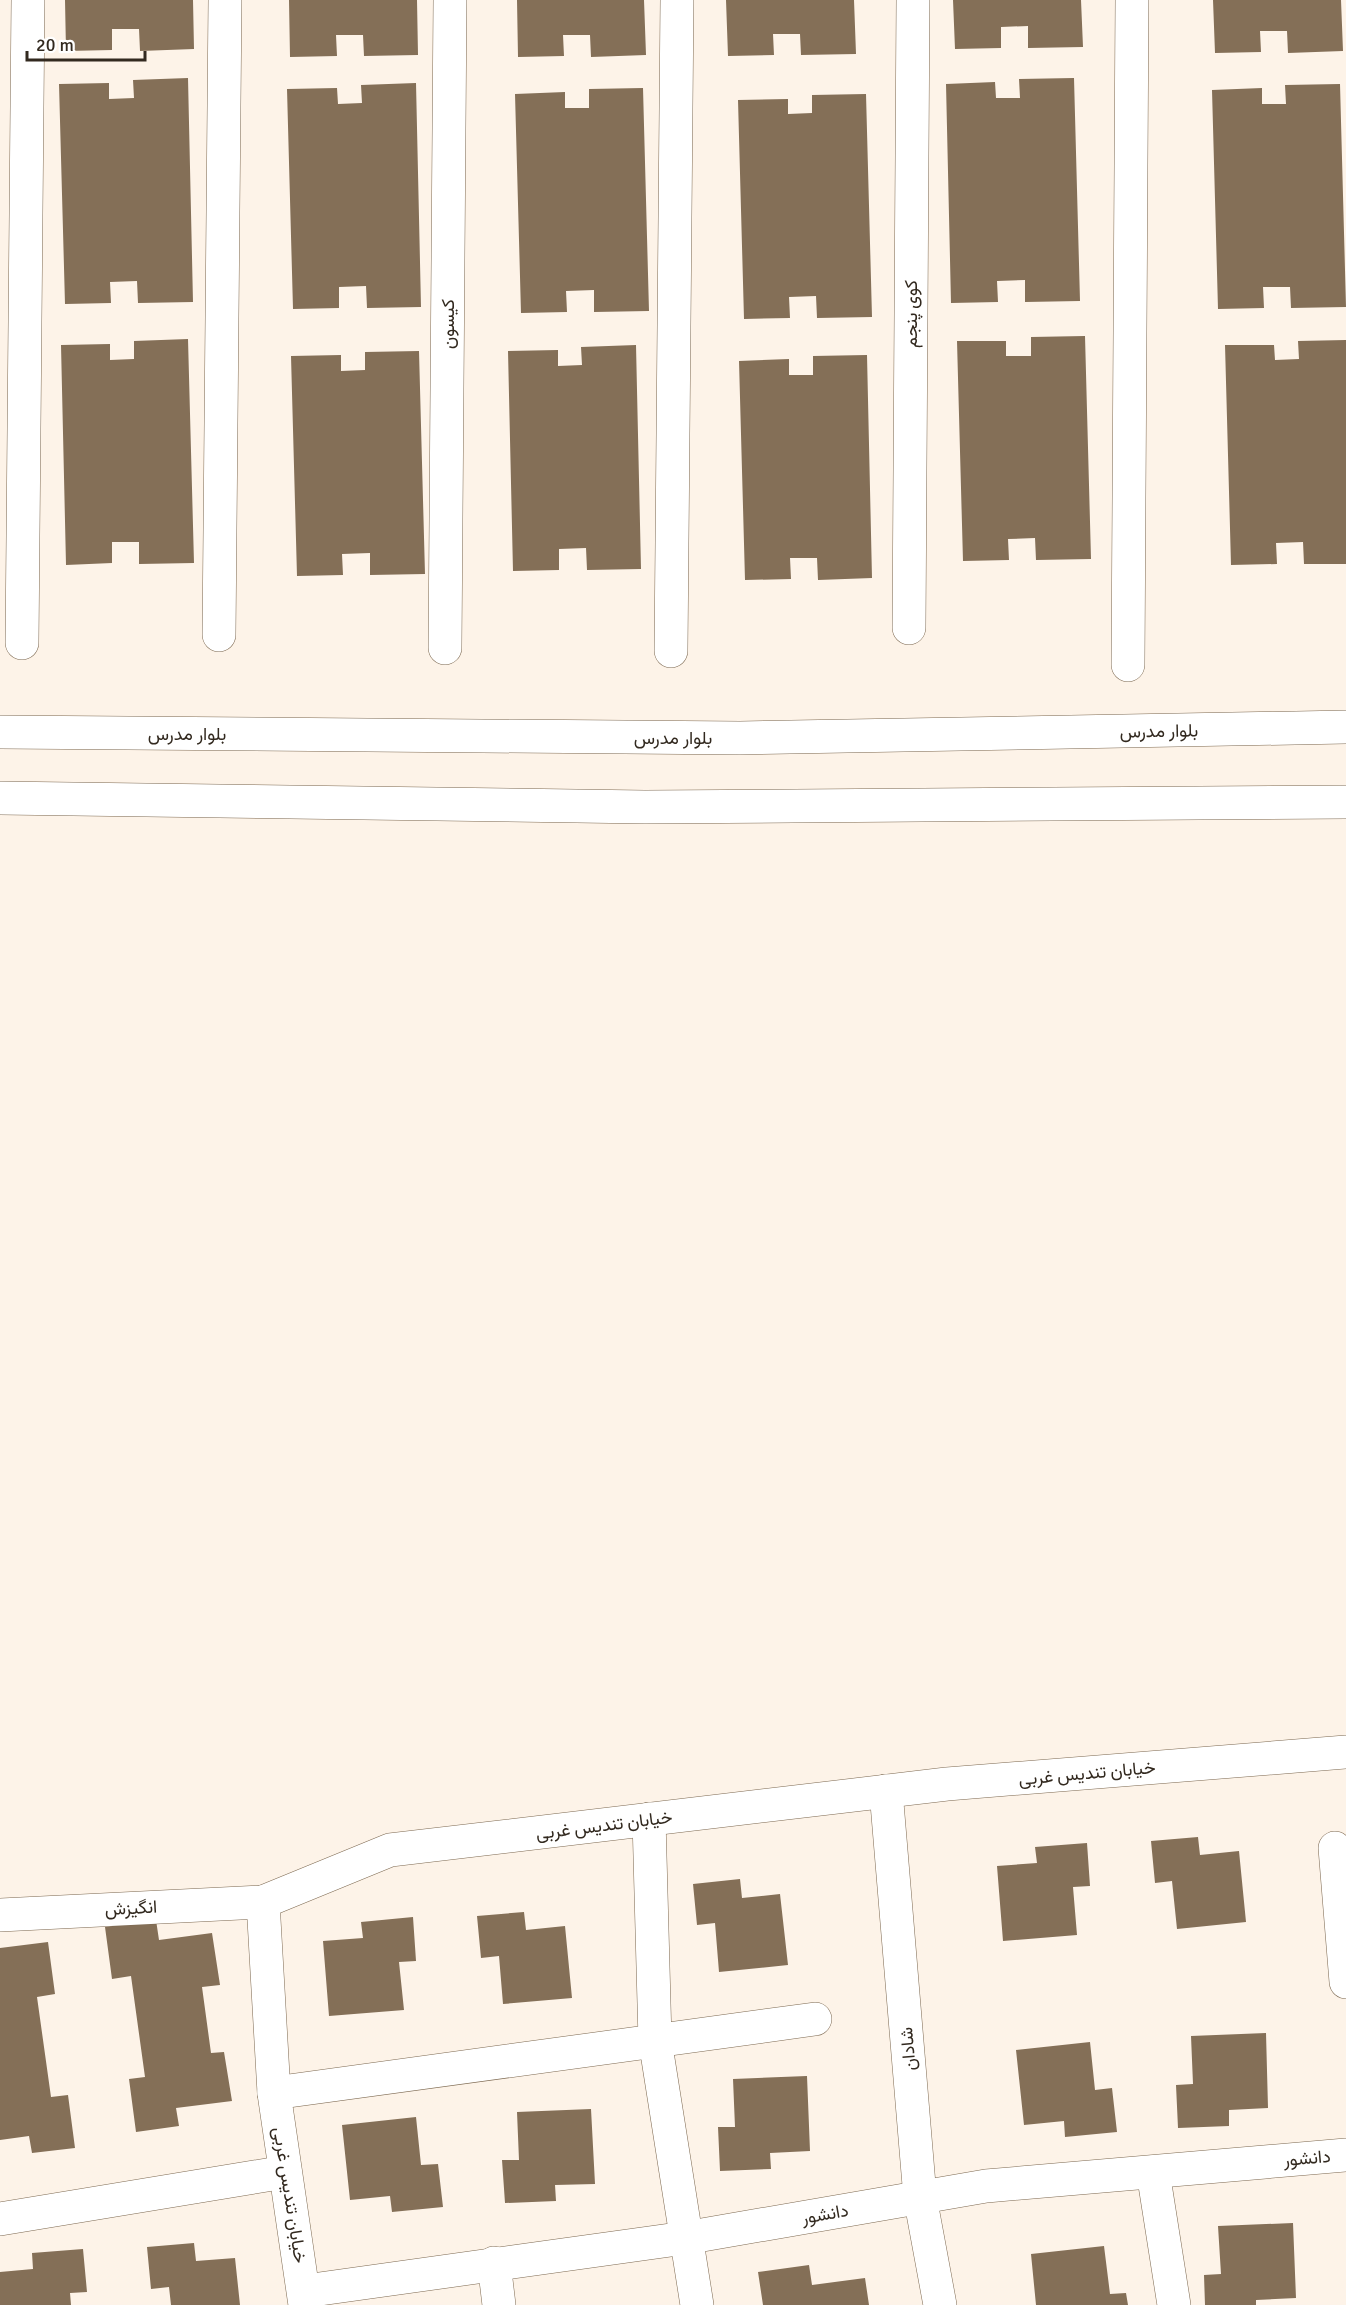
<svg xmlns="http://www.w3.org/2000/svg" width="1346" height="2305" font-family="Signika,Vazirmatn,sans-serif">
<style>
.building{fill:#846f57}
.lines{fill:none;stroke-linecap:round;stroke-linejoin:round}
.minor-casing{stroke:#7d6951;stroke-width:34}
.minor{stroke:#fff;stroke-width:33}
.labels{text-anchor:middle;stroke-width:6;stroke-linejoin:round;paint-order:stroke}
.street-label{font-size:18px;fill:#32291f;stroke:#fff}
</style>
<rect width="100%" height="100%" fill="#fdf3e8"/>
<g class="building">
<path d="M65 0H193L194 49 140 51 139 29H112V50L66 51Z"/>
<path d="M289 0H417L418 55 364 56 363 35H336L337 56 290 57Z"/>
<path d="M517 0H644L646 55 591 57 590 35H563L564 56 518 57Z"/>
<path d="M726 0H854L856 54 801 55 800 34H773L774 55 728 56Z"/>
<path d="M953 0H1081L1083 47 1028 48V26L1001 27V48L955 49Z"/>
<path d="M1213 0H1341L1343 51 1288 53 1287 31H1260L1261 52 1215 53Z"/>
<path d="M188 78 193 302 138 303 137 281 110 282 111 303 65 304 59 84 109 83V99L134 98 133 80Z"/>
<path d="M1074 78 1080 301 1025 302V280L997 281 998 302 951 303 946 84 995 82 996 98H1020L1019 79Z"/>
<path d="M416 83 421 307 367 308 366 286 339 287V308L293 309 287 89 337 88 338 104 362 103 361 85Z"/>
<path d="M1340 84 1346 307 1291 308 1290 287H1263L1264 308 1218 309 1212 90 1262 88V104H1286L1285 85Z"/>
<path d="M643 88 649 311 594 312V290L566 291 567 312 521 313 515 94 565 92V108H589V89Z"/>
<path d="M866 94 872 317 817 318 816 296 789 297 790 318 744 319 738 100 788 99V114L812 113V95Z"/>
<path d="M1085 336 1091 559 1036 560 1035 538 1008 539 1009 560 963 561 957 341H1006V356H1031V337Z"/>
<path d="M188 339 194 563 139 564V542H112V563L66 565 61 345 110 344V360L134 359V341Z"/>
<path d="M1346 340V564H1304L1303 542 1276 543 1277 564 1231 565 1225 345H1274L1275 360 1299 359 1298 341Z"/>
<path d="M636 345 641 569 587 570 586 548 559 549V570L513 571 508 351 558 350V366L582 365 581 347Z"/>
<path d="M419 351 425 574 370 575V553L342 554 343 575 297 576 291 356 341 355V371L365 370V352Z"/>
<path d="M867 355 872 578 818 580 817 558H790L791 579 745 580 739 361 789 359V375H813V356Z"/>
<path d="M1198 1837 1200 1855 1239 1851 1246 1922 1177 1929 1172 1881 1155 1883 1151 1841Z"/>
<path d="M1087 1843 1090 1886 1073 1887 1077 1935 1003 1941 997 1866 1037 1863 1035 1847Z"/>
<path d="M740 1879 742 1898 780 1894 788 1965 719 1972 715 1923 697 1925 693 1884Z"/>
<path d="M524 1912 526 1930 565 1926 572 1998 503 2004 499 1956 481 1958 477 1916Z"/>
<path d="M413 1917 416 1961 399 1962 404 2010 329 2016 323 1941 363 1938 361 1922Z"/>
<path d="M156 1920 159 1940 212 1933 220 1985 202 1987 211 2053 224 2052 232 2101 176 2108 179 2126 136 2132 129 2079 145 2077 131 1976 112 1979 105 1927Z"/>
<path d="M48 1942 55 1994 37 1997 51 2097 68 2095 75 2148 32 2153 29 2136 0 2140V1948Z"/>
<path d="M1266 2033 1268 2108 1229 2110V2126L1178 2128 1176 2085 1193 2084 1191 2036Z"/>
<path d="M1090 2042 1095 2090 1112 2088 1117 2132 1065 2137 1064 2121 1024 2125 1016 2050Z"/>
<path d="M807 2076 810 2151 770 2153 771 2169 720 2171 718 2127H735L733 2079Z"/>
<path d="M591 2109 595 2184 555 2185 556 2201 505 2203 502 2160H519L517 2112Z"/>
<path d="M416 2117 421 2165 438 2164 443 2207 392 2212 390 2196 350 2200 342 2125Z"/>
<path d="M1293 2223 1296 2298 1256 2300V2305H1205L1204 2275 1221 2274 1218 2226Z"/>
<path d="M194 2243 196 2261 235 2258 240 2305H171L169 2287 151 2289 147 2247Z"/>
<path d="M1104 2246 1110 2294 1126 2293 1128 2305H1036L1031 2254Z"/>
<path d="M83 2249 87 2292 70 2293 71 2305H0V2272L33 2269 32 2253Z"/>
<path d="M809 2265 812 2285 865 2278 869 2305H763L758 2272Z"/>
</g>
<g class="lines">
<defs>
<g id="minor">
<path d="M909 628 913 0"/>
<path d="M219 635 225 0"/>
<path d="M22 643 28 0"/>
<path d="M445 648 450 0"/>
<path d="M671 651 677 0"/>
<path d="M1128 665 1132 0"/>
<path d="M0 732 740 738 1346 727"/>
<path d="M0 798 645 807 1346 802"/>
<path d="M886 1791 920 2197 940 2305"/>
<path d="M649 1819 655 2040 697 2305"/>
<path d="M1335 1848 1346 1982"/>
<path d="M0 1915 263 1902"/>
<path d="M274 2093 815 2019"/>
<path d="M1153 2172 1174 2305"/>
<path d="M0 2219 285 2172"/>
<path d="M494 2263 499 2305"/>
<path d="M305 2291 685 2238 986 2186 1346 2155"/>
<path d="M305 2305 274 2093 263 1902 390 1850 947 1784 1346 1752"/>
</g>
</defs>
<use href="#minor" class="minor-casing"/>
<use href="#minor" class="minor"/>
</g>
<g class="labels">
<g class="street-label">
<text transform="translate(911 314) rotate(-90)" y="6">کوی پنجم</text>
<text transform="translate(448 324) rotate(-90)" y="6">کیسون</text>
<text transform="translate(1159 731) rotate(-1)" y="6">بلوار مدرس</text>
<text x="187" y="740">بلوار مدرس</text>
<text x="673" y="744">بلوار مدرس</text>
<text transform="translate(1087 1773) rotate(-5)" y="6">خیابان تندیس غربی</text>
<text transform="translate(604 1825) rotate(-7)" y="6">خیابان تندیس غربی</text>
<text transform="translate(131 1908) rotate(-3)" y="6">انگیزش</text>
<text transform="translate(908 2049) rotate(-95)" y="6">شادان</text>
<text transform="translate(1307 2158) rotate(-5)" y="6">دانشور</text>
<text transform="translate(290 2195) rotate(81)" y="6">خیابان تندیس غربی</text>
<text transform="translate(825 2214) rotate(-10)" y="6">دانشور</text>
</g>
</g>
<path d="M27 51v9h118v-9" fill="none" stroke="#32291f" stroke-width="3"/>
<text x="36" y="51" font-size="18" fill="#32291f" stroke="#ffffff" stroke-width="4.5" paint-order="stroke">20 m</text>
</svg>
